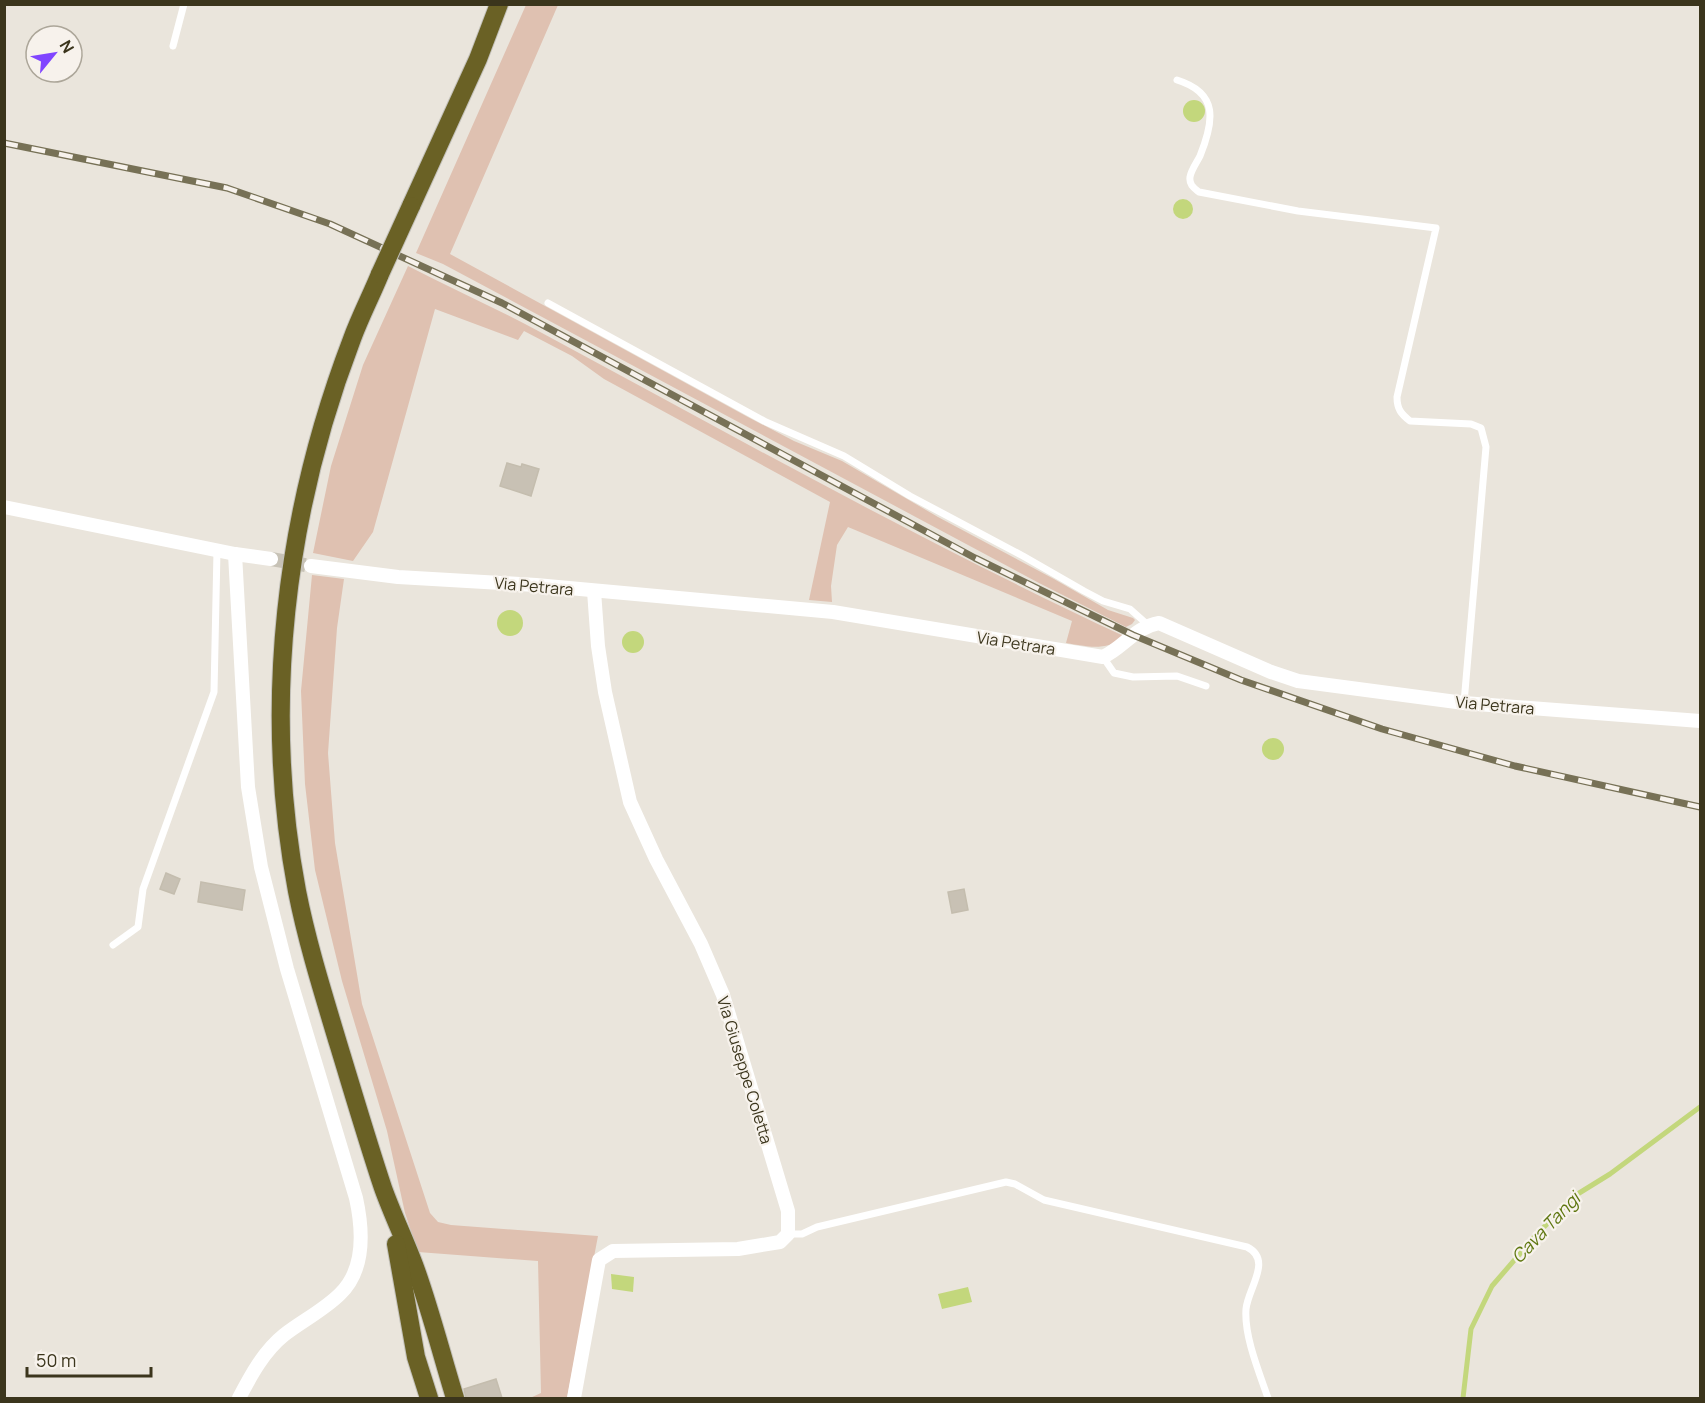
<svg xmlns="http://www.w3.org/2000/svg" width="1705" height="1403" font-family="Manrope,sans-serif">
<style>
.green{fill:#dfc1b1}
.water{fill:#c3d77c}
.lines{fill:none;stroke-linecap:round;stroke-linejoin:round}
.stream{stroke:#c3d77c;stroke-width:5}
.building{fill:#c8c1b4;stroke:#c4bdae;stroke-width:1.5}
.street-tunnel{stroke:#c7c2b6;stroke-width:14;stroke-dasharray:14 7;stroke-linecap:butt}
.highway-casing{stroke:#c4c2bb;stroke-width:20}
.lane{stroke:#fff;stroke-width:7}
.street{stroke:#fff;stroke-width:14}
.highway{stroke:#6a6125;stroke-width:18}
.rail-casing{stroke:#777156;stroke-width:7}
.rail{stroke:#f7f2ec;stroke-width:4.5;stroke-dasharray:14;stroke-linecap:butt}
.highway-bridge-casing{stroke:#c4c2bb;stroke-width:20;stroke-linecap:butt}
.highway-bridge{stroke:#6a6125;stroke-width:18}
.labels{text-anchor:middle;stroke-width:4.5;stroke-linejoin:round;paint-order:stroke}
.street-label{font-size:16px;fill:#3b351c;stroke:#f7f2ec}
.water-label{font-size:18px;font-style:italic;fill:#5f7710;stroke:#f7f2ec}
</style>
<rect width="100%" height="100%" fill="#eae5dc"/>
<g class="green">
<path d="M526 5H558L450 254 746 416 794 441 842 461 938 517 1054 579 1108 610 1133 618 1135 620 1132 624 1126 627 1039 583 443 264 416 253Z"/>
<path d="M408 266C452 289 498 309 542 333 735 437 926 544 1126 637 1103 651 1091 647 1066 643L1072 621 848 527 837 545 831 586 832 602 809 600 830 502 604 379 572 356 524 331 518 340 435 309 373 532 353 561 313 553 331 466 363 365Z"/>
<path d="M312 575 344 579 337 628 328 753 335 843 362 1004 430 1213 438 1222 451 1225 598 1236 567 1398H530L541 1393 538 1261 418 1252 405 1213 387 1131 342 981 315 870 305 784 301 691Z"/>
</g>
<g class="water">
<circle cx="1194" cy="111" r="11"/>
<circle cx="1183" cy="209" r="10"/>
<circle cx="510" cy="623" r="13"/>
<circle cx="633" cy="642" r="11"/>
<circle cx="1273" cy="749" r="11"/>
<path d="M611 1274 634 1277 633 1292 612 1289Z"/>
<path d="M968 1287 972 1302 942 1309 938 1294Z"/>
</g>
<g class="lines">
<path class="stream" d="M1463 1398 1471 1329 1492 1286 1536 1235 1576 1195 1610 1174 1700 1107"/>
</g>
<g class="building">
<path d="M507 463 521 467 522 464 539 469 531 496 500 486Z"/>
<path d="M166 873 180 879 174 894 160 889Z"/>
<path d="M201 882 245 890 242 910 198 902Z"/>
<path d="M964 889 968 910 952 913 948 892Z"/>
<path d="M496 1379 502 1398H466L464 1389Z"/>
</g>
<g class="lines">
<path class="street-tunnel" d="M271 559 311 566"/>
<defs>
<g id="highway">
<path d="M411 206 478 59 499 4"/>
<path d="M380 274C371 296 360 317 352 339 285 514 262 706 297 891 307 942 323 993 338 1043 353 1092 367 1140 383 1188 393 1216 406 1242 416 1270 431 1312 442 1356 455 1398"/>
<path d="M396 1244 416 1357 429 1398"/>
</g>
</defs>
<use href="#highway" class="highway-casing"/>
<g class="lane">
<path d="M173 46 184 4"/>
<path d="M1177 80C1219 93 1214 121 1200 156 1197 162 1191 170 1190 177 1189 185 1194 188 1199 192L1298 211 1436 228 1397 397C1397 409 1401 414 1410 421L1471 424 1481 428 1486 447 1464 703"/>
<path d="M548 303 766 422 844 456 910 496 1023 556 1084 591 1103 601 1130 609 1148 625"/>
<path d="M1103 657 1114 673 1133 677 1177 676 1206 686"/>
<path d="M113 945 138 927 143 889 214 692 217 551"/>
<path d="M788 1234H802L817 1227 1006 1182 1015 1184 1044 1200 1247 1247C1273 1260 1248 1288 1246 1309 1244 1336 1259 1372 1268 1398"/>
</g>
<g class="street">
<path d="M4 507 235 554 271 559"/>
<path d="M235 554 248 787 261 867 287 969 356 1198C363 1230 366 1269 340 1294 324 1310 302 1321 284 1335 264 1351 251 1375 239 1398"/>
<path d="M311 566 398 577 536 585 833 612 1103 657C1123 648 1135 627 1159 623L1271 672 1298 681 1464 703 1700 721"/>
<path d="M574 1398 599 1260 613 1251 738 1249 780 1242 788 1234V1211L723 995 701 944 656 859 630 802 605 692 598 646 594 591"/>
</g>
<use href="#highway" class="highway"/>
<defs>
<path id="rail" d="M4 143 227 188 330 224 502 303 975 558 1133 635 1241 680 1382 729 1515 766 1700 807"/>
</defs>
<use href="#rail" class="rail-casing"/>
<use href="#rail" class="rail"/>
<defs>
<path id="highway-bridge" d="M380 274 411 206"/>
</defs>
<use href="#highway-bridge" class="highway-bridge-casing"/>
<use href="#highway-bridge" class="highway-bridge"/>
</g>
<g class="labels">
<g class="street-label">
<text transform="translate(534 586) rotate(5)" y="6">Via Petrara</text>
<text transform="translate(1016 643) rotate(9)" y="6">Via Petrara</text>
<text transform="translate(1495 705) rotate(5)" y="6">Via Petrara</text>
<text transform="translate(745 1070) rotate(73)" y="6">Via Giuseppe Coletta</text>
</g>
<g class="water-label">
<text transform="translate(1546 1228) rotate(-46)" y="6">Cava Tangi</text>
</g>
</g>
<rect width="1705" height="1403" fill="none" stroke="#3b351c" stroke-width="12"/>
<g transform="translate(54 54) rotate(60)"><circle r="28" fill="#f7f2ec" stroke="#aca699" stroke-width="1.5"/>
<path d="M0-4.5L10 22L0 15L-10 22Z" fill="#8045ff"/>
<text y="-9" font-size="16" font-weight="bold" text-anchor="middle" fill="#3b351c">N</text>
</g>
<path d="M27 1367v9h124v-9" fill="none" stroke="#3b351c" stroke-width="3"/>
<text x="36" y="1367" font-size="18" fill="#3b351c" stroke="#f7f2ec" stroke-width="4.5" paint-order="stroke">50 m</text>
</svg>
